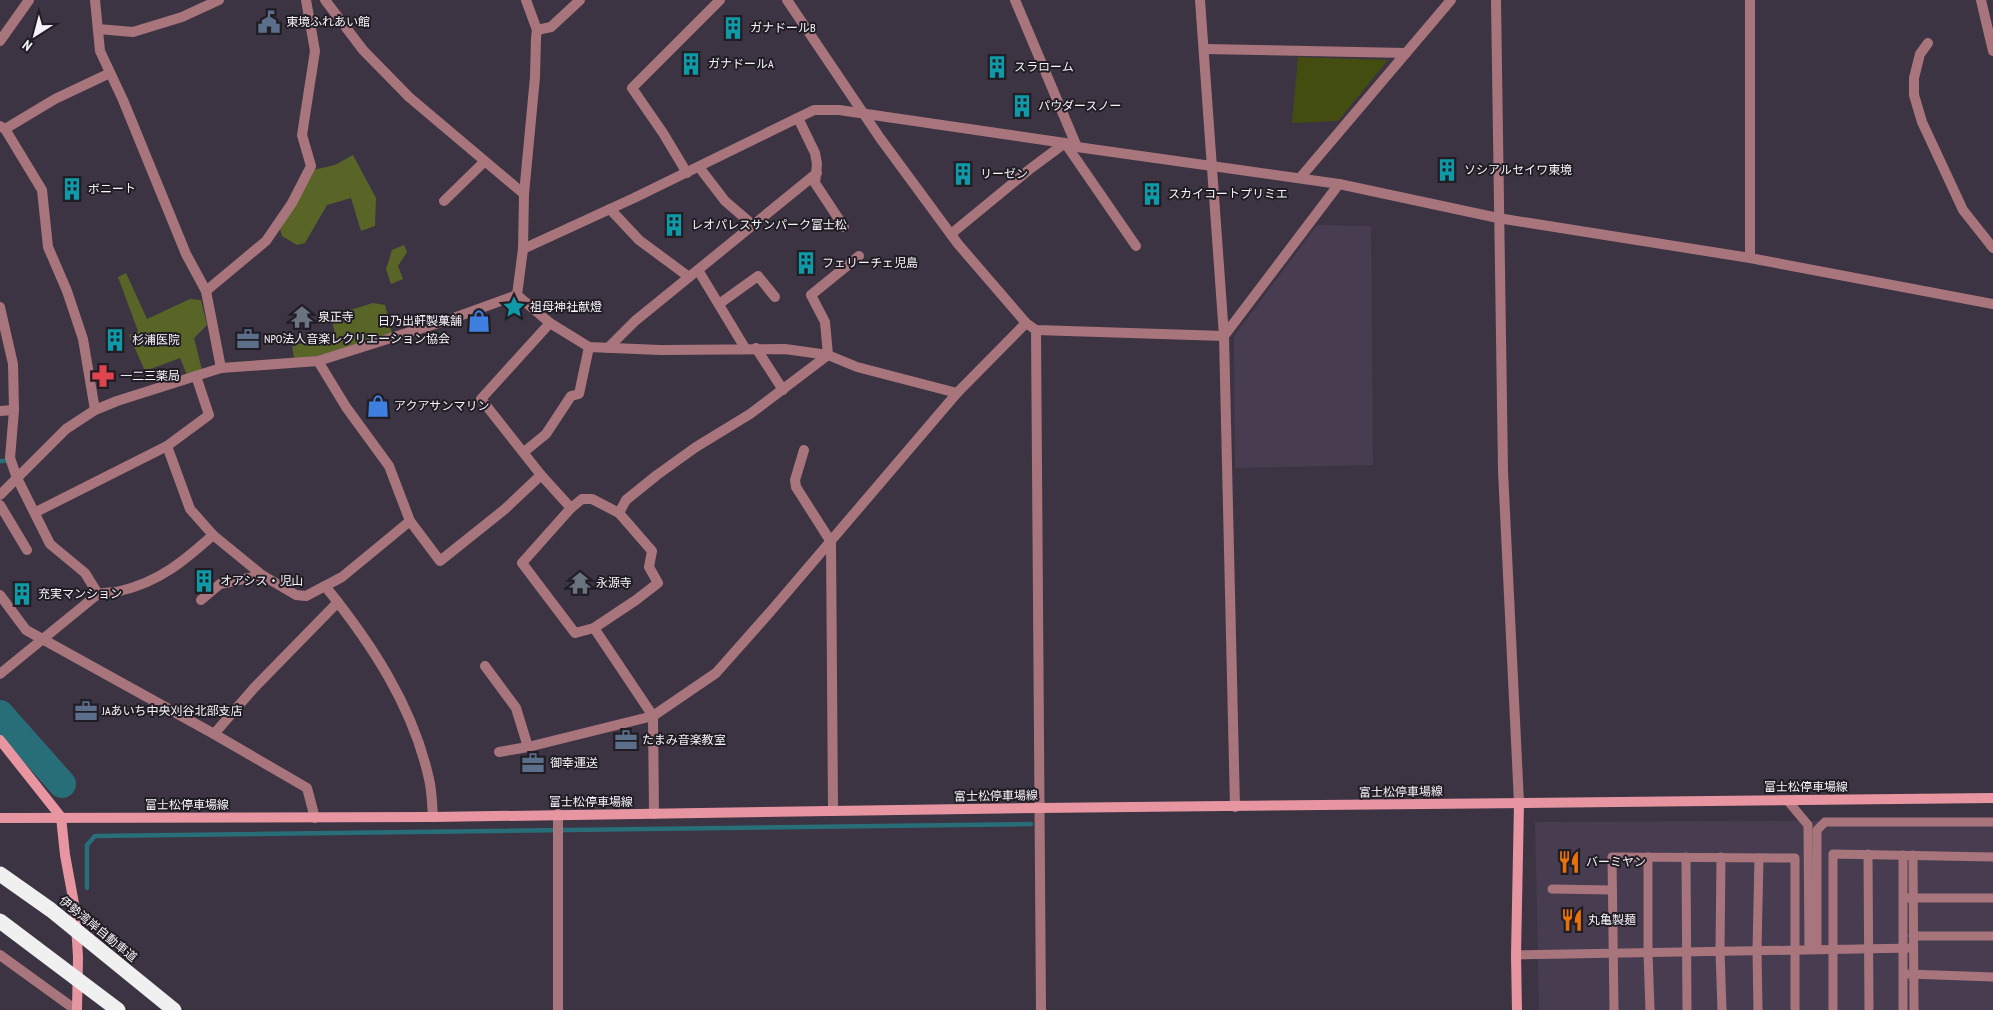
<svg xmlns="http://www.w3.org/2000/svg" width="1993" height="1010" font-family="'PT Sans Narrow','Noto Sans JP',sans-serif">
<style>
.built{fill:#473c50}
.green{fill:#424d0f}
.forest{fill:#586527}
.lines{fill:none;stroke-linecap:round;stroke-linejoin:round}
.stream{stroke:#286e78;stroke-width:4.5}
.river{stroke:#286e78;stroke-width:28}
.lane{stroke:#a9757c;stroke-width:9}
.street{stroke:#a9757c;stroke-width:10}
.secondary{stroke:#e895a2;stroke-width:10}
.highway-bridge{stroke:#f0f0f0;stroke-width:15}
.labels{text-anchor:middle;stroke-width:4;stroke-linejoin:round;paint-order:stroke}
.poi-label{font-size:12px;fill:#f7f2fb;stroke:#211d24;text-anchor:start}
.street-label{font-size:12px;fill:#f7f2fb;stroke:#211d24}
</style>
<rect width="100%" height="100%" fill="#3c3442"/>
<g class="built">
<path d="M1317 225 1371 226 1373 465 1235 468 1234 336Z"/>
<path d="M1993 820V1010H1539L1535 822Z"/>
</g>
<path class="green" d="M1298 57 1388 60 1338 121 1292 123Z"/>
<g class="forest">
<path d="M353 155 376 198 375 226 361 231 351 198 327 205 305 243 297 245 282 236 280 229 313 170 335 165Z"/>
<path d="M404 245 407 252 398 266 403 279 391 284 386 269 392 250Z"/>
<path d="M126 273 147 319 190 299 201 300 207 325 194 338 202 370 187 375 180 358 145 371 129 335 138 331 118 277Z"/>
<path d="M373 303 385 305 392 333 318 356 294 358 292 346 335 334 331 316Z"/>
</g>
<g class="lines">
<g class="stream">
<path d="M0 461H4"/>
<path d="M87 888V845L95 836 1031 824"/>
</g>
<path class="river" d="M0 714 62 784"/>
<g class="lane">
<path d="M1787 800 1808 825 1809 949"/>
<path d="M1868 854 1869 1010"/>
<path d="M1903 855V1010"/>
<path d="M1913 855 1914 1010"/>
<path d="M1648 857V952L1650 1010"/>
<path d="M1686 857 1687 1010"/>
<path d="M1721 857 1720 951 1722 1010"/>
<path d="M1552 889 1612 890"/>
<path d="M1908 898H1993"/>
<path d="M1913 936H1993"/>
<path d="M1817 949V830L1825 822H1993"/>
<path d="M1516 955 1913 948"/>
<path d="M1908 974 1993 977"/>
<path d="M1614 1010 1612 857 1795 858V1010"/>
<path d="M1758 1010 1757 950 1759 858"/>
<path d="M1833 1010V854L1993 857"/>
</g>
<g class="street">
<path d="M95 0 100 51 123 100 186 254 206 291 221 368"/>
<path d="M325 0 363 50 409 97 524 194"/>
<path d="M787 0 880 138 958 244 1026 323 1036 330 1224 336"/>
<path d="M1015 0 1077 147"/>
<path d="M1200 0 1224 336 1235 807"/>
<path d="M1496 0 1503 471 1519 803"/>
<path d="M1750 0V258"/>
<path d="M1981 0 1993 51"/>
<path d="M98 29 133 32 182 17 219 0"/>
<path d="M537 30 551 27 580 0"/>
<path d="M0 41 29 0"/>
<path d="M1928 43 1920 54 1914 78V95L1922 122 1963 210 1993 248"/>
<path d="M1204 49 1406 53"/>
<path d="M798 118 815 153 817 164 815 183 844 227"/>
<path d="M0 126 5 129 42 190 48 247 67 291 83 339 95 410"/>
<path d="M5 129 55 99 110 73"/>
<path d="M699 167 725 201 753 225"/>
<path d="M687 173 663 133 632 88 720 0"/>
<path d="M1300 178 1451 0"/>
<path d="M444 201 484 162"/>
<path d="M610 209 639 240 689 277"/>
<path d="M951 234 1030 169 1065 143 1136 246"/>
<path d="M523 249 634 198 814 110H839L1065 143 1077 147 1339 184 1498 218 1750 258 1993 304"/>
<path d="M698 270 745 348"/>
<path d="M206 291 266 241 292 203 311 166 302 135 315 51 306 0"/>
<path d="M517 295 550 323 589 347 660 350 785 349 828 355 857 367 957 393"/>
<path d="M719 304 758 276 775 297"/>
<path d="M0 307 13 364 14 410 10 458 17 478 50 544 85 573 98 594"/>
<path d="M1036 330 1041 1010"/>
<path d="M1224 336 1339 184"/>
<path d="M608 348 635 321 817 173"/>
<path d="M756 348 783 390"/>
<path d="M828 355 825 322 811 295 859 256"/>
<path d="M318 361 346 407 389 466 410 521 440 561 505 509 541 475 571 508 582 499H592L619 513 626 500 657 475 696 447 750 414 828 355"/>
<path d="M0 411 14 410"/>
<path d="M167 446 190 509 213 535 262 575 296 595 306 596 325 586"/>
<path d="M804 450 795 480 796 487 831 542 833 811"/>
<path d="M524 452 546 434 571 396 579 394 589 347"/>
<path d="M541 475 481 399 550 323"/>
<path d="M0 495 66 429 95 410 117 401 221 368 318 361 451 319 517 295 523 249 524 194 535 77 536 38 537 30 526 0"/>
<path d="M0 505 27 550"/>
<path d="M571 508 522 563 575 633 594 628 636 600 658 583 649 567 652 551 619 513"/>
<path d="M36 512 167 446 209 415 196 376"/>
<path d="M410 521 342 577 325 586C371 643 413 706 429 779 432 791 432 804 433 817"/>
<path d="M0 595 26 630 214 734 307 788 315 818"/>
<path d="M201 600 220 584 262 575"/>
<path d="M485 666 516 708 528 747"/>
<path d="M0 674 98 594C106 592 113 593 120 591 159 582 184 561 213 535"/>
<path d="M214 734 254 688 338 602"/>
<path d="M499 752 528 747 653 716 594 628"/>
<path d="M558 814V1010"/>
<path d="M654 814 653 716 716 673 771 611 957 393 1026 323"/>
<path d="M0 955 76 1010"/>
</g>
<g class="secondary">
<path d="M0 740 61 817 65 855 75 909 78 957 77 1010"/>
<path d="M0 818 433 817 1039 808 1993 798"/>
<path d="M1517 1010 1516 955 1519 803"/>
</g>
<g class="highway-bridge">
<path d="M0 874 51 910 174 1010"/>
<path d="M0 921 118 1010"/>
</g>
</g>
<defs>
<symbol id="civic-bare" viewBox="-9 -9 18 18"><path d="M-.6-6.5H3V-4.5H.6V-3L4-1V1h2V6H-6V1h2V-1L-.6-3ZM-1.2 2.5V6h2.4V2.5Z" fill="#5c6f8a" stroke="#211d24" stroke-width="2.5" paint-order="stroke"/></symbol>
<symbol id="building-bare" viewBox="-9 -9 18 18"><path d="M-4-6H4V6H1V3H-1V6H-4ZM-2.5-4.3h1.7v1.8h-1.7ZM.8-4.3h1.7v1.8H.8ZM-2.5-1h1.7V.8h-1.7ZM.8-1h1.7V.8H.8Z" fill="#0f9aa8" stroke="#211d24" stroke-width="2.5" paint-order="stroke"/></symbol>
<symbol id="sight-bare" viewBox="-9 -9 18 18"><path d="M0-6L1.8-2.2L6-1.7L2.9 1.2L3.7 5.4L0 3.3L-3.7 5.4L-2.9 1.2L-6-1.7L-1.8-2.2Z" fill="#0f9aa8" stroke="#211d24" stroke-width="2.5" paint-order="stroke"/></symbol>
<symbol id="temple-bare" viewBox="-9 -9 18 18"><path d="M0-6L5-2H3V0L6.5 2.5H4V6H1.5V3h-3V6H-4V2.5H-6.5L-3 0V-2H-5Z" fill="#6b7280" stroke="#211d24" stroke-width="2.5" paint-order="stroke"/></symbol>
<symbol id="shop-bare" viewBox="-9 -9 18 18"><path d="M-5-2.5h2.3a2.7 3.5 0 0 1 5.4 0H5L5.5 6h-11ZM-1.5-2.5h3a1.5 2.3 0 0 0-3 0Z" fill="#3f7fe0" stroke="#211d24" stroke-width="2.5" paint-order="stroke"/></symbol>
<symbol id="office-bare" viewBox="-9 -9 18 18"><path d="M-6-3h4V-5.5h4V-3h4V5H-6ZM-1-4.5V-3h2v-1.5ZM-6 0V1H6V0Z" fill="#5c6f8a" stroke="#211d24" stroke-width="2.5" paint-order="stroke"/></symbol>
<symbol id="pharmacy-bare" viewBox="-9 -9 18 18"><path d="M-2-6h4v4h4v4h-4v4h-4v-4h-4v-4h4Z" fill="#e0444e" stroke="#211d24" stroke-width="2.5" paint-order="stroke"/></symbol>
<symbol id="restaurant-bare" viewBox="-9 -9 18 18"><path d="M-5-6h1v4h1v-4h1v4h1v-4h1v5L-1.5 .5V6h-2V.5L-5-1ZM5-6V6H3V1.5H1.5Q1.5-4 5-6Z" fill="#e8710a" stroke="#211d24" stroke-width="2.5" paint-order="stroke"/></symbol>
</defs>
<g fill-rule="evenodd">
<use href="#civic-bare" x="253" y="6" width="32" height="32"/>
<use href="#building-bare" x="717" y="12" width="32" height="32"/>
<use href="#building-bare" x="675" y="48" width="32" height="32"/>
<use href="#building-bare" x="981" y="51" width="32" height="32"/>
<use href="#building-bare" x="1006" y="90" width="32" height="32"/>
<use href="#building-bare" x="1431" y="154" width="32" height="32"/>
<use href="#building-bare" x="947" y="158" width="32" height="32"/>
<use href="#building-bare" x="56" y="173" width="32" height="32"/>
<use href="#building-bare" x="1136" y="178" width="32" height="32"/>
<use href="#building-bare" x="658" y="209" width="32" height="32"/>
<use href="#building-bare" x="790" y="247" width="32" height="32"/>
<use href="#sight-bare" x="498" y="291" width="32" height="32"/>
<use href="#temple-bare" x="286" y="301" width="32" height="32"/>
<use href="#shop-bare" x="463" y="305" width="32" height="32"/>
<use href="#office-bare" x="232" y="323" width="32" height="32"/>
<use href="#building-bare" x="99" y="324" width="32" height="32"/>
<use href="#pharmacy-bare" x="87" y="360" width="32" height="32"/>
<use href="#shop-bare" x="362" y="390" width="32" height="32"/>
<use href="#building-bare" x="188" y="565" width="32" height="32"/>
<use href="#temple-bare" x="564" y="567" width="32" height="32"/>
<use href="#building-bare" x="6" y="578" width="32" height="32"/>
<use href="#office-bare" x="70" y="695" width="32" height="32"/>
<use href="#office-bare" x="610" y="724" width="32" height="32"/>
<use href="#office-bare" x="517" y="747" width="32" height="32"/>
<use href="#restaurant-bare" x="1553" y="846" width="32" height="32"/>
<use href="#restaurant-bare" x="1556" y="904" width="32" height="32"/>
</g>
<g class="labels">
<g class="poi-label">
<text x="286" y="26">東境ふれあい館</text>
<text x="750" y="32">ガナドールB</text>
<text x="708" y="68">ガナドールA</text>
<text x="1014" y="71">スラローム</text>
<text x="1038" y="110">パウダースノー</text>
<text x="1464" y="174">ソシアルセイワ東境</text>
<text x="980" y="178">リーゼン</text>
<text x="88" y="193">ボニート</text>
<text x="1168" y="198">スカイコートプリミエ</text>
<text x="691" y="229">レオパレスサンパーク富士松</text>
<text x="822" y="267">フェリーチェ児島</text>
<text x="530" y="311">祖母神社献燈</text>
<text x="318" y="321">泉正寺</text>
<text x="462" y="325" text-anchor="end">日乃出軒製菓舗</text>
<text x="264" y="343">NPO法人音楽レクリエーション協会</text>
<text x="132" y="344">杉浦医院</text>
<text x="120" y="380">一二三薬局</text>
<text x="394" y="410">アクアサンマリン</text>
<text x="220" y="585">オアシス・児山</text>
<text x="596" y="587">永源寺</text>
<text x="38" y="598">充実マンション</text>
<text x="102" y="715">JAあいち中央刈谷北部支店</text>
<text x="642" y="744">たまみ音楽教室</text>
<text x="550" y="767">御幸運送</text>
<text x="1586" y="866">バーミヤン</text>
<text x="1588" y="924">丸亀製麺</text>
</g>
<g class="street-label">
<text x="1806" y="791">富士松停車場線</text>
<text transform="translate(1401 792) rotate(-1)" y="4">富士松停車場線</text>
<text transform="translate(996 796) rotate(-1)" y="4">富士松停車場線</text>
<text x="591" y="806">富士松停車場線</text>
<text x="187" y="809">富士松停車場線</text>
<text transform="translate(98 929) rotate(39)" y="4">伊勢湾岸自動車道</text>
</g>
</g>
<g transform="translate(35 35) rotate(216)" stroke="#211d24" stroke-width="4" paint-order="stroke">
<path d="M0-4L9 19L0 12L-9 19Z" fill="#f7f2fb"/>
<text y="-8" font-size="14" font-weight="bold" text-anchor="middle" fill="#f7f2fb">N</text>
</g>
</svg>
